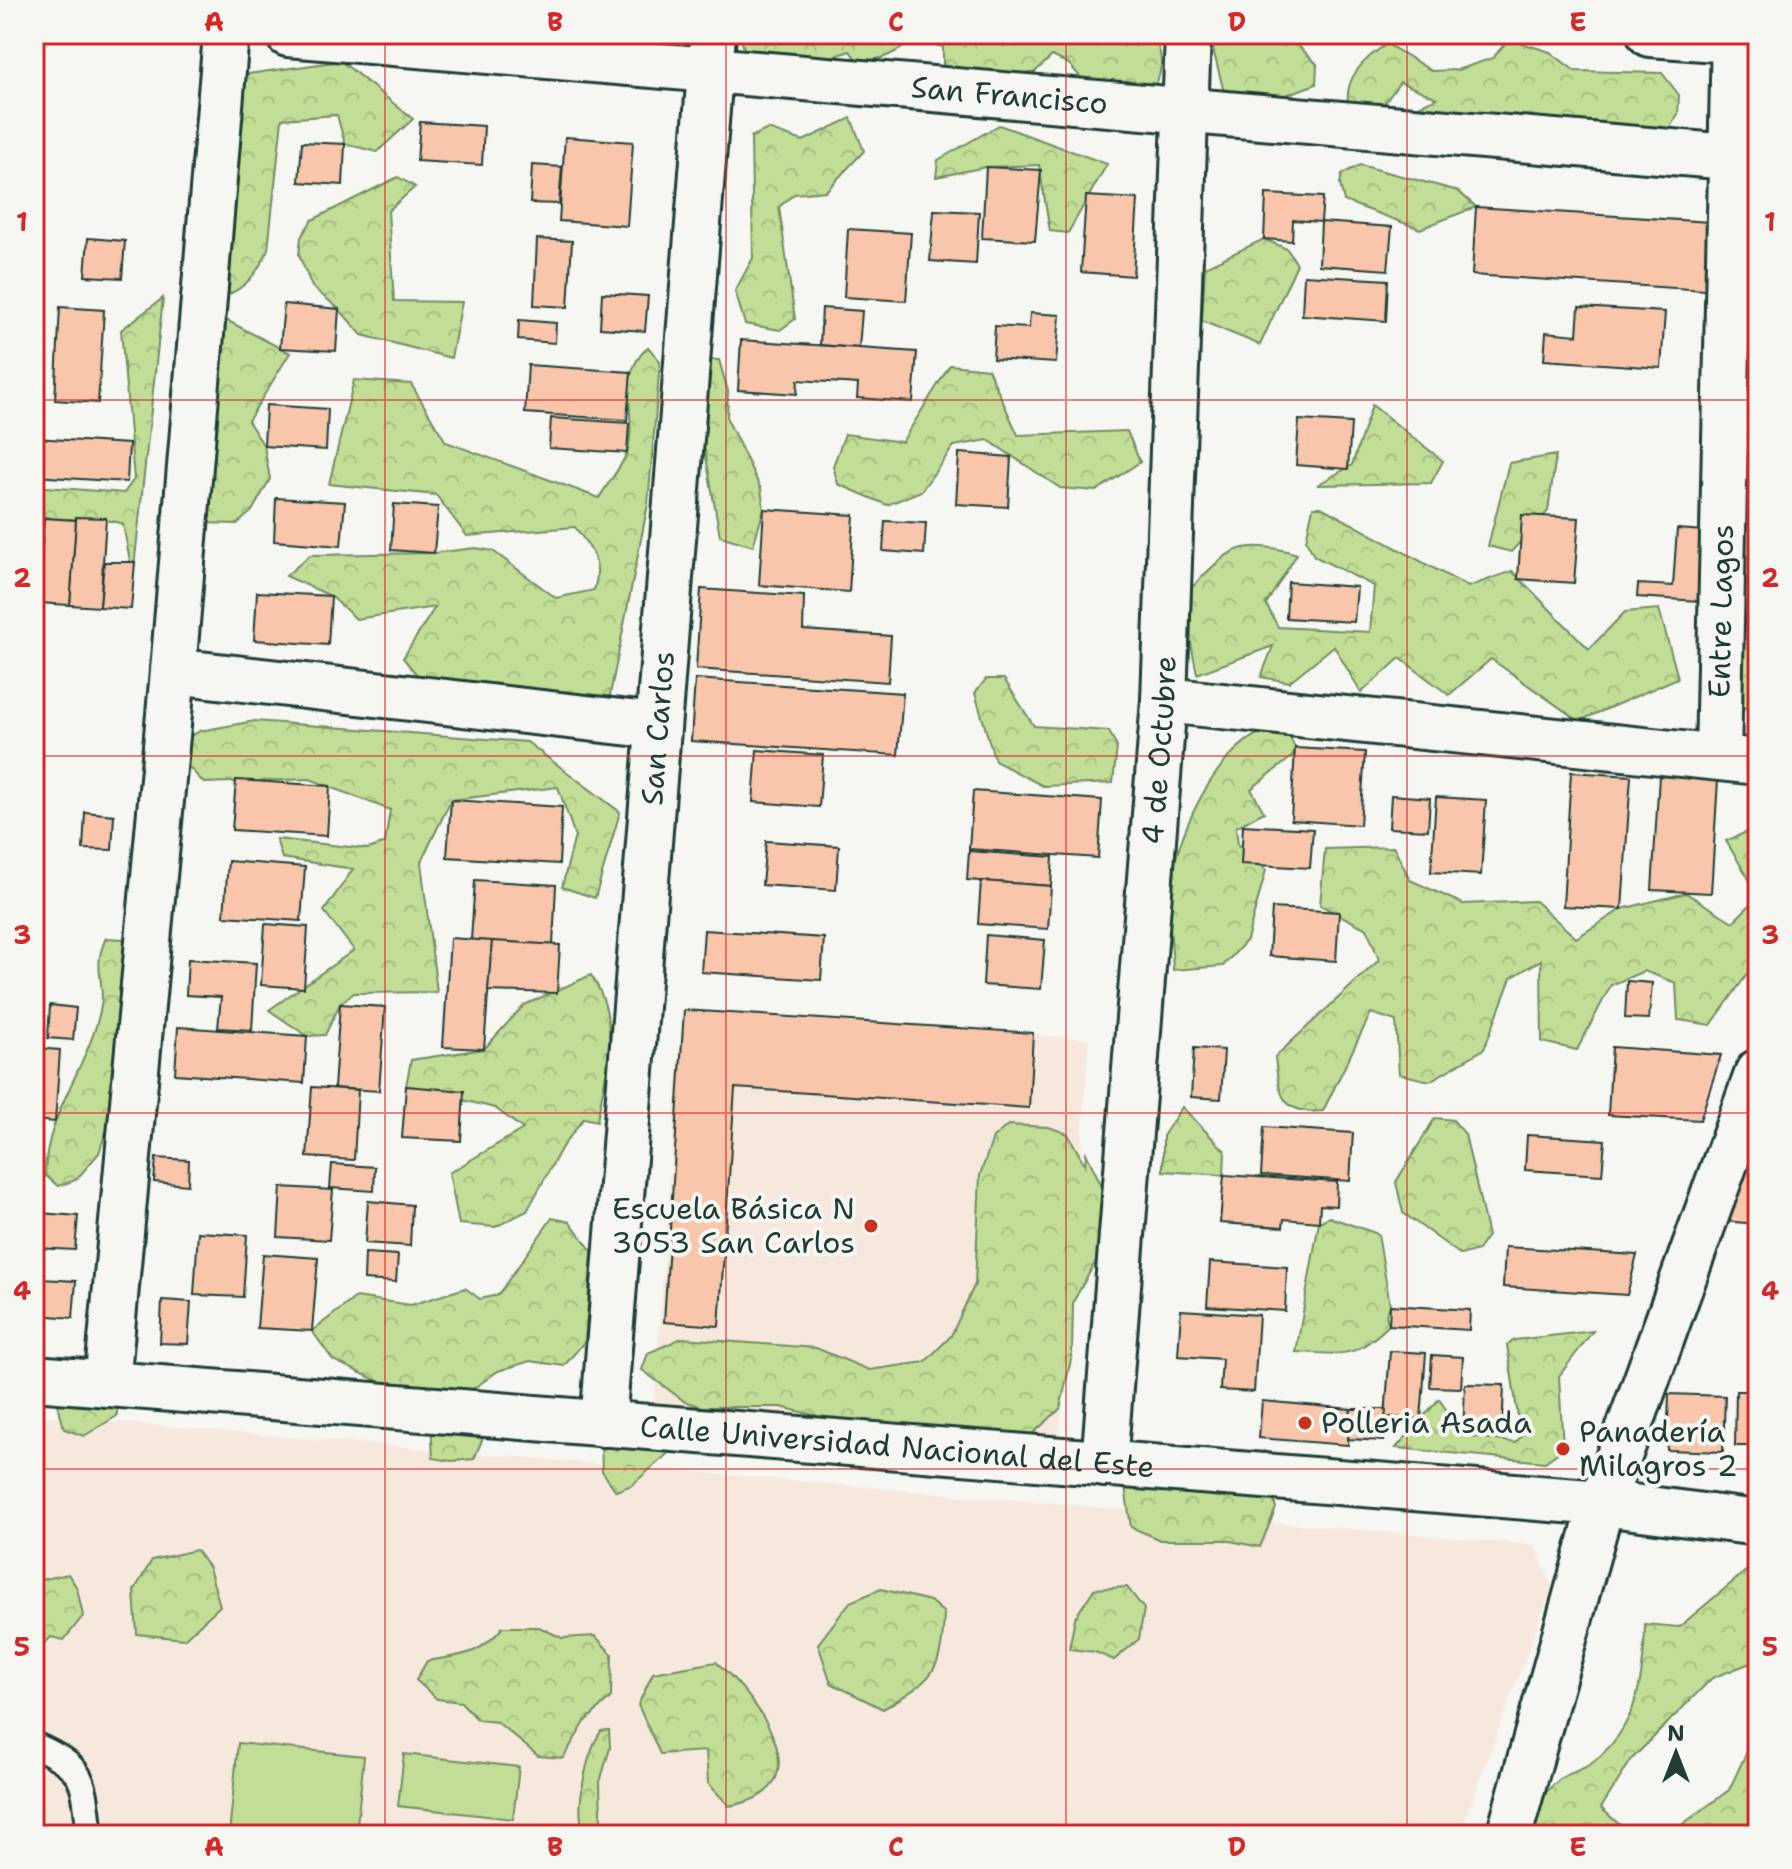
<svg xmlns="http://www.w3.org/2000/svg" width="1792" height="1869" font-family="'Shantell Sans',sans-serif">
<style>
.built{fill:#f7e8dd}
.green{fill:#c2dd95;stroke:#708d64;stroke-width:2}
.forest{fill:url(#forest-crowns);stroke:#708d64;stroke-width:2}
.building{fill:#fac6ab;stroke:#1f3d34;stroke-width:2}
.lines{fill:none;stroke-linecap:round;stroke-linejoin:round}
.lane-casing{stroke:#1f3d34;stroke-width:30}
.street-casing{stroke:#1f3d34;stroke-width:50}
.secondary-casing{stroke:#1f3d34;stroke-width:50}
.lane{stroke:#f6f6f2;stroke-width:24}
.street{stroke:#f6f6f2;stroke-width:44}
.secondary{stroke:#f6f6f2;stroke-width:44}
.grid{fill:none;stroke:#d62828;stroke-width:2;stroke-opacity:0.55}
.poi-dot{fill:#c8321e;stroke:#f6f6f2;stroke-width:3}
.labels{text-anchor:middle;stroke-width:8;stroke-linejoin:round;paint-order:stroke}
.street-label{font-size:30px;fill:#1f3d34;stroke:#f6f6f2}
.poi-label{font-size:30px;fill:#1f3d34;stroke:#f6f6f2;text-anchor:start}
.neatline{fill:none;stroke:#d62828;stroke-width:3}
.grid-label{font-size:26px;text-anchor:middle;font-weight:bold;fill:#d62828}
</style>
<defs>
<pattern id="forest-crowns" width="20" height="18" patternUnits="userSpaceOnUse" patternTransform="scale(2)"><rect width="20" height="18" fill="#c2dd95"/><path d="M2 6a3 3 0 1 1 6 0M12 15a3 3 0 1 1 6 0" fill="none" stroke="#a6bf81"/></pattern>
</defs>
<rect width="100%" height="100%" fill="#f6f6f2"/>
<filter id="ink" filterUnits="userSpaceOnUse"><feTurbulence type="fractalNoise" baseFrequency=".0125" numOctaves="2"/><feDisplacementMap in="SourceGraphic" scale="16" xChannelSelector="R" yChannelSelector="G"/><feConvolveMatrix kernelMatrix="1 2 1 2 8 2 1 2 1" color-interpolation-filters="sRGB"/></filter>
<g filter="url(#ink)">
<g class="built">
<path d="M683 1010 1089 1039 1059 1443 653 1413Z"/>
<path d="M34 1415 1535 1545 1552 1587 1459 1835H34Z"/>
</g>
<g class="green">
<path d="M1750 273H1758V632H1743Z"/>
<path d="M238 1743 364 1756 356 1835H229Z"/>
<path d="M404 1754 519 1767 513 1819 398 1806Z"/>
</g>
<g class="forest">
<path d="M739 34H1151C1163 51 1164 67 1155 86L1089 87 1069 64 1052 56 1023 83 953 76 943 65V47C900 34 917 45 884 57 876 60 866 60 858 62L850 51C818 63 774 67 745 51Z"/>
<path d="M1231 34H1286L1317 64 1316 84 1264 103 1227 104 1212 45Z"/>
<path d="M1497 34H1589L1586 37 1512 40 1550 52 1575 71 1662 73 1679 95 1678 114 1667 132 1538 117 1535 145 1515 163 1452 137 1414 108 1437 98 1400 82 1381 108 1350 112C1340 81 1363 59 1387 44L1432 71 1457 70 1493 58 1508 40Z"/>
<path d="M341 61 413 119 377 152 345 144 337 115 282 119 268 249C258 274 242 294 215 298L222 203 191 144 248 74Z"/>
<path d="M1758 114V258L1739 244V227Z"/>
<path d="M851 118 864 151 826 191 794 194 779 207 795 319 780 330 745 324 735 291 753 258 751 137 768 129 803 141Z"/>
<path d="M999 125 1107 164 1068 233 1050 231 1039 165 986 167 936 177 938 160Z"/>
<path d="M1360 165 1458 191 1476 207 1420 229 1344 201 1340 184 1342 174Z"/>
<path d="M398 177 415 187 388 211 394 301 462 302 451 358 362 335 339 309 312 287 299 255 301 237 312 220Z"/>
<path d="M1264 239 1287 249 1297 264 1260 345 1202 321 1205 267Z"/>
<path d="M163 298 133 577 123 524C95 514 57 525 34 513V486L124 493 134 479 121 330Z"/>
<path d="M226 320 290 353 248 421 264 446 270 479 252 511 237 524 202 523 213 335Z"/>
<path d="M648 347 660 361 648 504 609 700 426 686 403 658 435 607 356 619 331 596 286 576 310 555 434 553 475 548 493 551 556 598 594 590C603 562 592 550 575 527L467 536 436 495 329 484 354 380 411 384 446 442 599 498C607 484 620 469 626 455 640 418 613 379 648 347Z"/>
<path d="M682 360H719L728 391 727 419 761 489 764 509 753 546 720 536 705 451 669 409Z"/>
<path d="M950 365 988 369 1018 435 1127 431 1140 462 1096 491 1060 488 988 440 954 446 921 491 887 505 838 484 833 466 845 434 902 442Z"/>
<path d="M1372 405 1443 461 1431 483 1317 485 1352 465Z"/>
<path d="M1556 455 1548 511 1511 552 1488 546 1509 463Z"/>
<path d="M1313 507H1321L1468 587 1512 571 1589 649 1625 612 1659 609 1678 678 1579 721 1491 659 1449 695 1400 658 1361 693 1334 646 1289 682 1261 677 1273 646 1197 674 1182 597C1225 556 1232 534 1297 554L1266 604 1278 627 1370 632 1374 586 1314 556 1306 540Z"/>
<path d="M1745 643H1758V715L1733 702 1724 669Z"/>
<path d="M986 679H1004L1034 726 1109 731 1117 747 1113 783 1043 786 995 761 975 693Z"/>
<path d="M255 721 527 742 620 812 595 898 562 887 575 836 558 787 451 800 421 862 437 992 354 993 340 1004 325 1035 307 1036 269 1010 354 950 324 911 353 869 282 858 276 839 368 849 385 843 390 810 310 779 204 783 181 759 184 740 200 731Z"/>
<path d="M1268 729 1287 731 1295 748 1293 756 1251 789 1264 812 1236 827 1238 845 1266 870 1247 940 1223 966 1173 970C1172 941 1166 906 1171 878 1182 826 1216 749 1268 729Z"/>
<path d="M1758 827V894L1726 841Z"/>
<path d="M1394 847 1410 880 1463 904 1535 901 1576 938 1622 909 1686 893 1733 922 1758 897V959L1711 1025 1678 1020 1676 983 1644 971 1611 985 1577 1050 1542 1042 1541 960 1511 978 1484 1049 1430 1081 1399 1074 1396 1021 1371 1013 1323 1111C1280 1115 1279 1093 1275 1057L1379 960 1367 929 1320 905 1325 849Z"/>
<path d="M106 938 124 939 133 955V1049L99 1153 76 1180 58 1186 45 1175C45 1115 88 1067 100 1011 107 983 91 969 106 938Z"/>
<path d="M591 975C622 1021 606 1071 597 1121L584 1118 562 1147 527 1211 495 1227 459 1224 449 1173 523 1129 495 1108 406 1086 411 1060 484 1049 524 1005Z"/>
<path d="M1182 1107 1225 1151 1224 1175 1163 1171V1136Z"/>
<path d="M1435 1118 1453 1120 1465 1134 1488 1236 1478 1250 1461 1255 1403 1213 1396 1182Z"/>
<path d="M1008 1125 1049 1127 1068 1134 1085 1165 1086 1153 1110 1203 1109 1238 1073 1302 1072 1355 1060 1409 1019 1446H982L913 1424 838 1421 781 1407H703L684 1401 642 1370 648 1353 682 1338 816 1348 869 1370 925 1362 951 1336 975 1284 980 1175 993 1138Z"/>
<path d="M1329 1217 1378 1234 1390 1305 1386 1315 1389 1325C1353 1360 1344 1354 1296 1352L1319 1222Z"/>
<path d="M552 1218 570 1222 592 1251 585 1341 564 1366 530 1361 498 1371 455 1402 418 1400 333 1360 312 1331 356 1297 411 1305 465 1288 480 1299 498 1295Z"/>
<path d="M1593 1331 1559 1376 1563 1449 1545 1462 1396 1448 1439 1399 1463 1435 1516 1443 1521 1436 1507 1345 1515 1340Z"/>
<path d="M56 1396 117 1402V1416L84 1436 64 1429Z"/>
<path d="M431 1421 485 1433 474 1459 452 1461 433 1458Z"/>
<path d="M601 1441 671 1451 632 1485 616 1491 602 1471Z"/>
<path d="M1264 1451 1286 1464 1271 1492 1276 1508 1260 1547 1225 1540H1160L1131 1527 1125 1487H1206Z"/>
<path d="M196 1550 209 1568 220 1606 184 1639 137 1634 134 1591 152 1560Z"/>
<path d="M1758 1561V1660L1712 1678 1632 1759 1601 1808 1631 1835H1519C1529 1815 1541 1794 1559 1780 1568 1772 1582 1771 1592 1763 1638 1727 1644 1678 1645 1624L1679 1627Z"/>
<path d="M68 1574 77 1588 83 1616 64 1640 51 1637 34 1654V1581Z"/>
<path d="M1127 1587 1144 1609 1139 1639 1114 1660 1095 1652 1069 1649 1075 1618 1094 1589Z"/>
<path d="M881 1589 930 1601 944 1613C942 1675 932 1679 883 1709L831 1683 818 1644 850 1602Z"/>
<path d="M503 1627H539L562 1638 595 1636 612 1654 611 1697 585 1722 563 1758 538 1756 497 1722 478 1720 461 1702 437 1699 416 1680 427 1661C463 1655 479 1656 503 1627Z"/>
<path d="M716 1662C759 1699 826 1790 729 1806L708 1783 706 1751 660 1754 638 1705 653 1673Z"/>
<path d="M1758 1728V1835H1668L1729 1790Z"/>
<path d="M609 1730 610 1748 600 1782 601 1824 584 1832C574 1808 587 1753 601 1731Z"/>
</g>
<g class="building">
<path d="M420 122 484 126 482 165 417 161Z"/>
<path d="M565 137 633 142 627 226 559 221Z"/>
<path d="M302 142 345 144 343 185 299 182Z"/>
<path d="M532 165 562 167 559 204 530 203Z"/>
<path d="M986 167 1041 170 1035 241 982 238Z"/>
<path d="M1266 194 1323 197 1321 222 1293 220 1292 241 1264 239Z"/>
<path d="M1086 196 1138 199 1133 276 1081 272Z"/>
<path d="M1476 207 1710 222 1705 290 1472 275Z"/>
<path d="M934 210 979 212 976 264 930 261Z"/>
<path d="M1321 222 1392 227 1388 270 1319 265Z"/>
<path d="M848 229 911 233 906 301 844 297Z"/>
<path d="M88 238 125 241 122 278 85 276Z"/>
<path d="M537 239 572 241 568 307 534 305Z"/>
<path d="M1304 275 1388 280 1386 321 1302 315Z"/>
<path d="M602 293 648 296 645 331 600 328Z"/>
<path d="M284 304 339 309 336 351 280 348Z"/>
<path d="M60 307 104 310 98 403 55 400Z"/>
<path d="M1579 307 1665 312 1661 368 1544 360 1546 332 1577 335Z"/>
<path d="M822 308 862 311 859 348 820 345Z"/>
<path d="M1030 313 1060 315 1056 363 993 359 995 326 1029 328Z"/>
<path d="M519 320 556 323 555 343 518 340Z"/>
<path d="M741 340 917 352 913 402 857 398 858 384 798 380 797 394 738 390Z"/>
<path d="M528 365 631 372 627 420 525 413Z"/>
<path d="M266 405 328 409 326 450 264 446Z"/>
<path d="M551 418 629 423 627 453 549 448Z"/>
<path d="M1299 420 1351 423 1348 469 1296 465Z"/>
<path d="M34 438 129 444 127 482 34 476Z"/>
<path d="M959 453 1011 457 1008 507 956 504Z"/>
<path d="M276 498 345 502 341 546 274 541Z"/>
<path d="M394 504 438 507 434 553 391 550Z"/>
<path d="M764 509 854 515 849 592 759 585Z"/>
<path d="M1522 515 1579 518 1574 583 1518 579Z"/>
<path d="M76 517 106 518 100 607 70 605Z"/>
<path d="M44 518 76 520 70 605 38 603Z"/>
<path d="M885 521 926 523 924 554 883 551Z"/>
<path d="M1677 529 1704 531 1699 601 1637 597 1638 584 1673 586Z"/>
<path d="M34 555 41 556 38 603H34Z"/>
<path d="M104 562H135L131 609 100 607Z"/>
<path d="M1288 582 1357 587 1354 622 1286 618Z"/>
<path d="M701 589 804 596 803 630 891 636 888 682 696 669Z"/>
<path d="M257 592 331 596 328 645 254 640Z"/>
<path d="M695 679 903 693 898 755 691 741Z"/>
<path d="M1295 748 1365 752 1360 825 1291 820Z"/>
<path d="M757 750 823 755 819 807 753 802Z"/>
<path d="M1571 772 1631 776 1622 909 1563 906Z"/>
<path d="M1659 776 1718 780 1711 893 1652 890Z"/>
<path d="M236 780 330 786 327 836 232 830Z"/>
<path d="M973 791 1102 800 1098 858 969 849Z"/>
<path d="M1391 795 1430 798 1428 830 1389 828Z"/>
<path d="M1436 797 1486 800 1481 875 1431 872Z"/>
<path d="M451 800 562 807 559 864 447 857Z"/>
<path d="M85 812 114 815 112 850 83 849Z"/>
<path d="M1243 825 1313 829 1310 868 1241 864Z"/>
<path d="M766 841 839 846 836 890 762 885Z"/>
<path d="M969 851 1053 857 1051 886 967 880Z"/>
<path d="M228 861 305 867 301 921 224 916Z"/>
<path d="M475 880 556 885 553 945 471 940Z"/>
<path d="M981 881 1051 886 1048 929 978 924Z"/>
<path d="M1272 908 1339 912 1336 961 1269 956Z"/>
<path d="M265 924 308 927 304 988 261 985Z"/>
<path d="M704 930 824 938 821 980 701 972Z"/>
<path d="M986 935 1045 940 1041 989 983 985Z"/>
<path d="M450 938 492 941 484 1049 443 1047Z"/>
<path d="M492 941 560 945 557 993 488 991Z"/>
<path d="M188 959 256 963 252 1030 218 1028 221 997 186 995Z"/>
<path d="M1627 981 1652 983 1649 1019 1625 1018Z"/>
<path d="M340 1004 385 1007 379 1091 334 1088Z"/>
<path d="M50 1005 76 1008 73 1040 48 1038Z"/>
<path d="M684 1010 1033 1033 1029 1108 735 1088 719 1326 664 1322Z"/>
<path d="M178 1027 307 1036 304 1083 175 1074Z"/>
<path d="M1612 1047 1721 1055 1700 1120 1608 1115Z"/>
<path d="M34 1048 60 1050 55 1122 34 1120Z"/>
<path d="M1194 1048 1224 1050 1221 1099 1191 1097Z"/>
<path d="M406 1086 464 1091 461 1141 402 1138Z"/>
<path d="M312 1087 358 1090 354 1160 307 1157Z"/>
<path d="M1264 1127 1353 1133 1350 1181 1261 1175Z"/>
<path d="M1527 1135 1605 1140 1602 1175 1525 1170Z"/>
<path d="M156 1158 189 1160 188 1185 154 1182Z"/>
<path d="M1745 1159 1758 1160V1224L1723 1221Z"/>
<path d="M332 1164 375 1167 374 1191 330 1188Z"/>
<path d="M1224 1175 1337 1182 1336 1206 1320 1205 1319 1222 1284 1219 1283 1227 1220 1223Z"/>
<path d="M281 1187 333 1190 329 1240 278 1237Z"/>
<path d="M368 1201 412 1205 410 1246 365 1243Z"/>
<path d="M39 1213 78 1216 75 1250 36 1248Z"/>
<path d="M198 1232 247 1235 243 1297 194 1295Z"/>
<path d="M1505 1247 1637 1255 1627 1295 1503 1287Z"/>
<path d="M365 1253 398 1255 396 1282 364 1280Z"/>
<path d="M263 1254 318 1258 312 1331 257 1328Z"/>
<path d="M1210 1262 1287 1267 1285 1311 1207 1306Z"/>
<path d="M41 1279 76 1281 73 1318 38 1315Z"/>
<path d="M162 1300 191 1302 188 1344 160 1343Z"/>
<path d="M1390 1305 1470 1310 1469 1330 1389 1325Z"/>
<path d="M1181 1310 1259 1315 1254 1392 1220 1390 1222 1359 1178 1356Z"/>
<path d="M1390 1351 1426 1353 1421 1419 1385 1417Z"/>
<path d="M1432 1355 1463 1357 1461 1388 1430 1387Z"/>
<path d="M1465 1384 1504 1385 1502 1436 1463 1435Z"/>
<path d="M1736 1391H1758V1446H1735Z"/>
<path d="M1669 1394 1725 1396 1723 1452 1667 1450Z"/>
<path d="M1262 1401 1351 1409 1348 1445 1259 1438Z"/>
<path d="M1351 1409H1386L1383 1441 1348 1439Z"/>
</g>
<g class="lines">
<defs>
<path id="lane" d="M34 1745C88 1769 83 1780 90 1835"/>
<g id="street">
<path id="s1" d="M288 34 1730 157"/>
<path d="M1650 34 1758 42"/>
<path d="M173 671 657 726"/>
<path d="M1164 700 1758 762"/>
<path id="s2" d="M1718 757 1734 34"/>
<path d="M1758 1072 1602 1503 1758 1523"/>
<path d="M107 1384 173 671 226 34"/>
<path id="s3" d="M603 1424 713 34"/>
<path id="s4" d="M1104 1464 1164 700 1188 34"/>
</g>
<g id="secondary">
<path id="s5" d="M34 1378 1602 1503 1509 1835"/>
</g>
</defs>
<use href="#lane" class="lane-casing"/>
<use href="#street" class="street-casing"/>
<use href="#secondary" class="secondary-casing"/>
<use href="#lane" class="lane"/>
<use href="#street" class="street"/>
<use href="#secondary" class="secondary"/>
</g>
</g>
<path class="grid" d="M385 34V1835M726 34V1835M1066 34V1835M1407 34V1835M34 400H1758M34 756H1758M34 1113H1758M34 1469H1758"/>
<g class="poi-dot">
<circle cx="871" cy="1226" r="8"/>
<circle cx="1305" cy="1423" r="8"/>
<circle cx="1563" cy="1449" r="8"/>
</g>
<g class="labels">
<g class="street-label">
<text dy="10" stroke="none"><textPath href="#s1" startOffset="724">San Francisco</textPath></text>
<text dy="10" stroke="none"><textPath href="#s2" startOffset="146">Entre Lagos</textPath></text>
<text dy="10" stroke="none"><textPath href="#s3" startOffset="698">San Carlos</textPath></text>
<text dy="10" stroke="none"><textPath href="#s4" startOffset="716">4 de Octubre</textPath></text>
<text dy="10" stroke="none"><textPath href="#s5" startOffset="866">Calle Universidad Nacional del Este</textPath></text>
</g>
<g class="poi-label">
<text x="855" y="1219" text-anchor="end">Escuela Básica N<tspan x="855" dy="34">3053 San Carlos</tspan></text>
<text x="1321" y="1433">Polleria Asada</text>
<text x="1579" y="1442">Panadería<tspan x="1579" dy="34">Milagros 2</tspan></text>
</g>
</g>
<rect width="1792" height="1869" fill="none" stroke="#f6f6f2" stroke-width="88"/>
<g transform="translate(1676 1753)" stroke="#f6f6f2" stroke-width="6" paint-order="stroke">
<path d="M0-6L14 30L0 20L-14 30Z" fill="#1f3d34"/>
<text y="-12" font-size="22" font-weight="bold" text-anchor="middle" fill="#1f3d34">N</text>
</g>
<rect x="44" y="44" width="1704" height="1781" class="neatline"/>
<g class="grid-label">
<text x="214" y="31">A</text>
<text x="555" y="31">B</text>
<text x="896" y="31">C</text>
<text x="1237" y="31">D</text>
<text x="1578" y="31">E</text>
<text x="22" y="231">1</text>
<text x="1770" y="231">1</text>
<text x="22" y="587">2</text>
<text x="1770" y="587">2</text>
<text x="22" y="944">3</text>
<text x="1770" y="944">3</text>
<text x="22" y="1300">4</text>
<text x="1770" y="1300">4</text>
<text x="22" y="1656">5</text>
<text x="1770" y="1656">5</text>
<text x="214" y="1856">A</text>
<text x="555" y="1856">B</text>
<text x="896" y="1856">C</text>
<text x="1237" y="1856">D</text>
<text x="1578" y="1856">E</text>
</g>
</svg>
